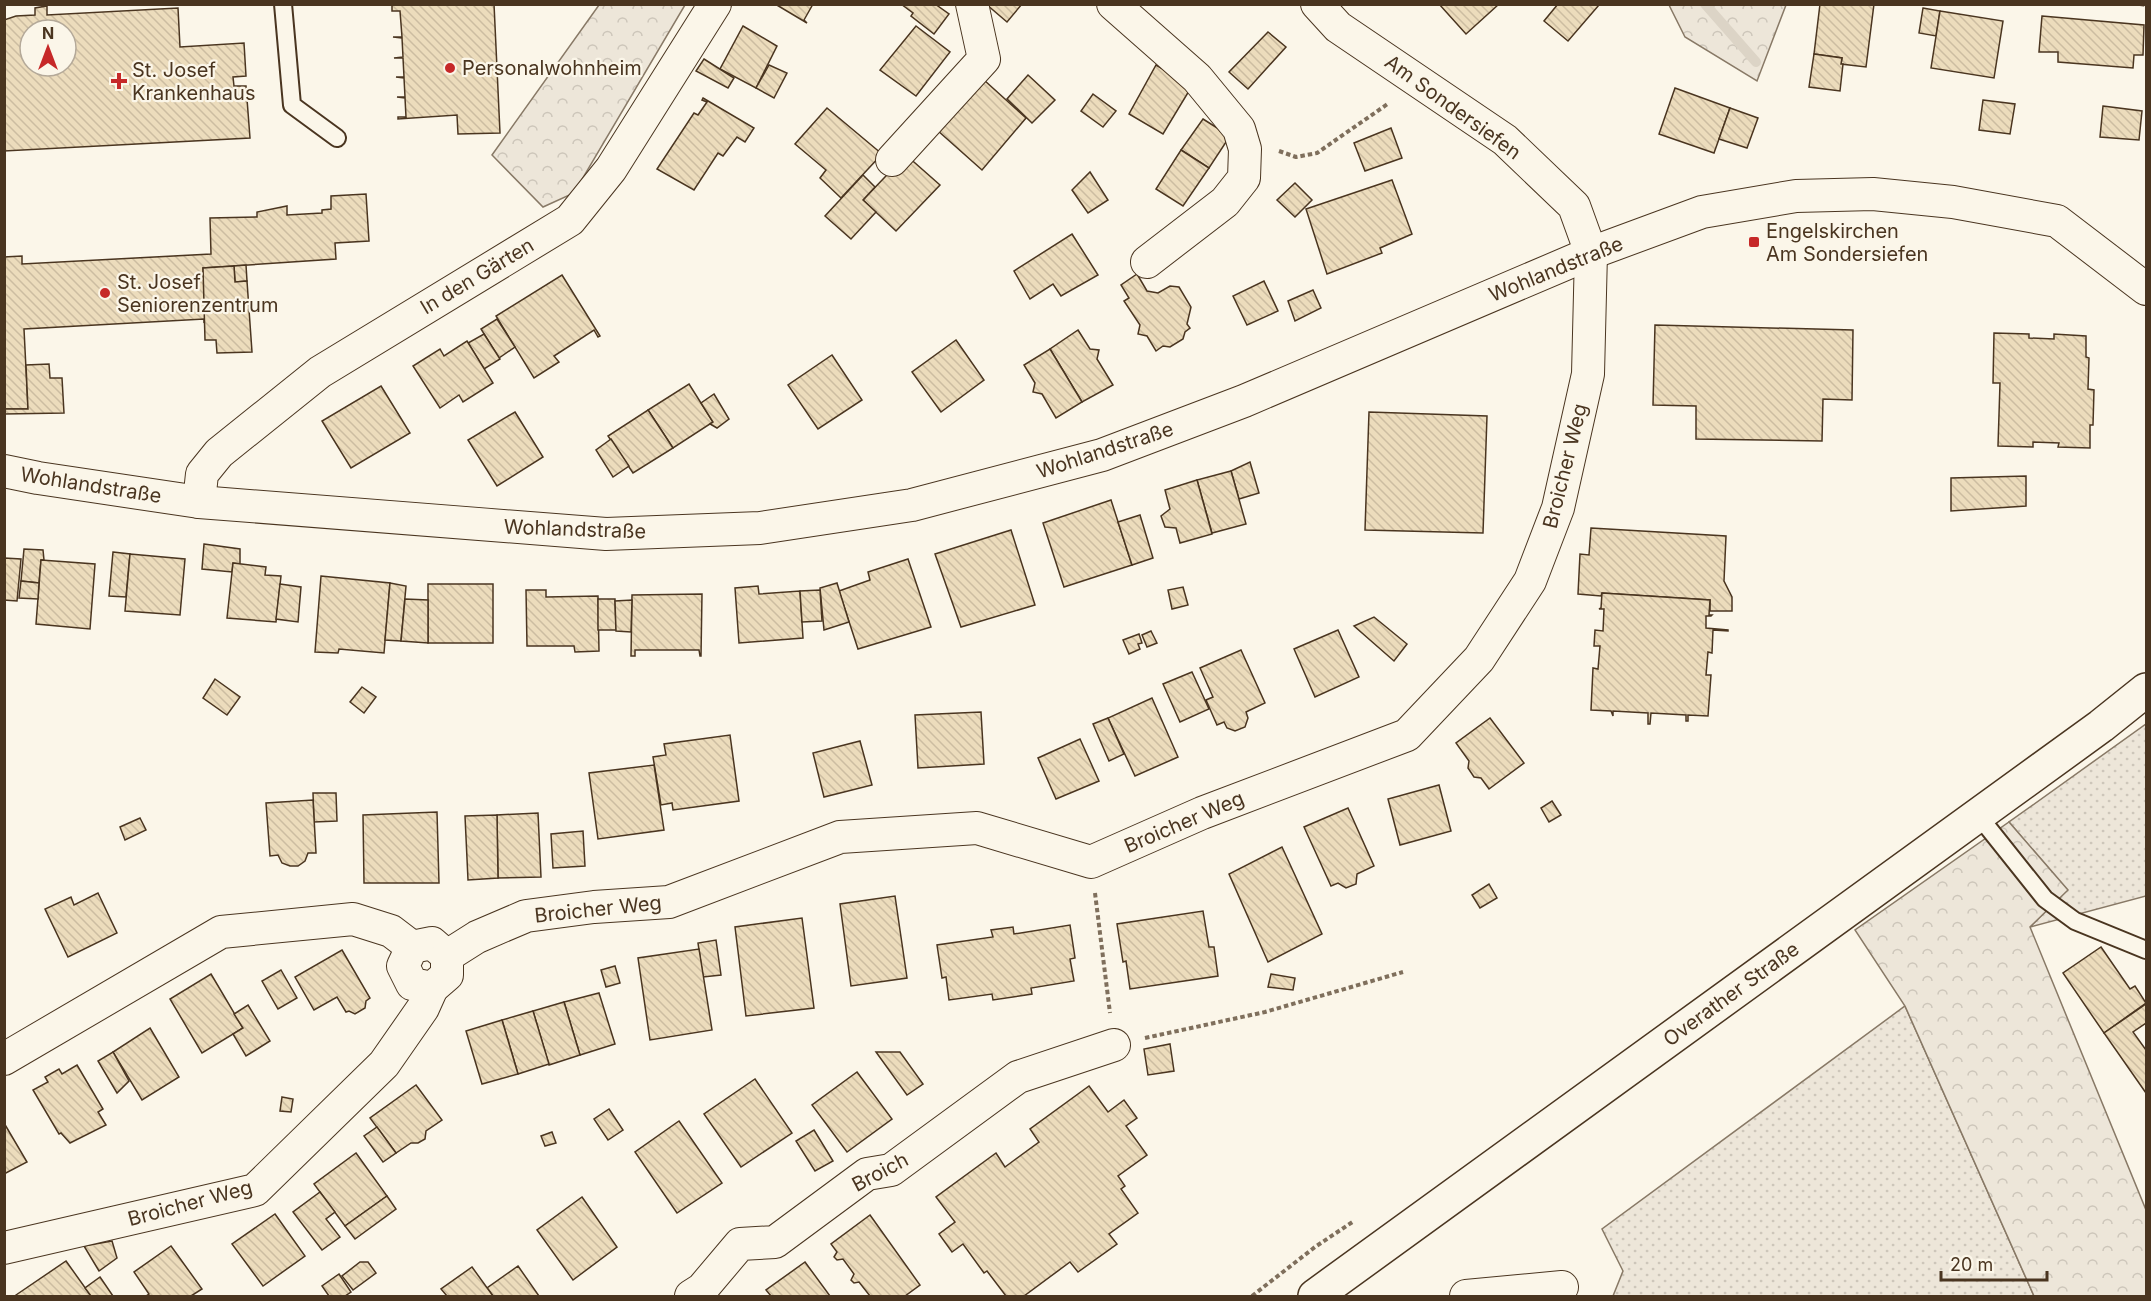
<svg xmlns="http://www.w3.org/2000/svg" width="2151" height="1301" font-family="Inter,sans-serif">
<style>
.grass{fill:url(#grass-dots);stroke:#887966;stroke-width:1.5}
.forest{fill:url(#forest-crowns);stroke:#887966;stroke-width:1.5}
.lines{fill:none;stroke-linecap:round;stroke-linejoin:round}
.stream{stroke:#dcd4c6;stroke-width:10}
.building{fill:url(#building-back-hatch);stroke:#4a3520;stroke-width:1.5;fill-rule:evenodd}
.service-casing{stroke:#4a3520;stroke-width:20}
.minor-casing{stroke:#4a3520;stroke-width:34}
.primary-casing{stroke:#4a3520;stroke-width:36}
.path{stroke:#7f6f5c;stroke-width:4;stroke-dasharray:4.5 3;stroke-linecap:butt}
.service{stroke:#fbf6e9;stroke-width:16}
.minor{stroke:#fbf6e9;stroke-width:32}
.primary{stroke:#fbf6e9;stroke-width:33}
.poi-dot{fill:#c62828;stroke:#fbf6e9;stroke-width:2}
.labels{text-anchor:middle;stroke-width:4.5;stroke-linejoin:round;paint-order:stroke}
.poi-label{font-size:20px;fill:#4a3520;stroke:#fbf6e9;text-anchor:start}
.street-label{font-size:20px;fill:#4a3520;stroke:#fbf6e9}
</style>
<defs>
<pattern id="grass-dots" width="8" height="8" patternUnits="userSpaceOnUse" patternTransform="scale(1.5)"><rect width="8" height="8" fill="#ede6d9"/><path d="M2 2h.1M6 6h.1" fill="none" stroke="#cdc6ba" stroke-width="1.8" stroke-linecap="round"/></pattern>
<pattern id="forest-crowns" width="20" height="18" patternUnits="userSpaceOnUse" patternTransform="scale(1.5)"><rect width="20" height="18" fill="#ede6d9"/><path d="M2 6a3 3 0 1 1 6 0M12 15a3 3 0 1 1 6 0" fill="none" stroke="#cdc6ba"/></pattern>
<pattern id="building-back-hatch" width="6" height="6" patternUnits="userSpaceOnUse" patternTransform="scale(1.5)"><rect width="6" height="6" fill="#ecdcbc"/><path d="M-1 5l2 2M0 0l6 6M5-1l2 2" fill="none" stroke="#ccbda1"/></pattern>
</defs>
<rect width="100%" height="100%" fill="#fbf6e9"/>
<g class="grass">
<path d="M2146 724V896L2030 927 2067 890 2009 822Z"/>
<path d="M1905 1006 2034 1296H1613L1623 1271 1602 1229Z"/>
</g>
<g class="forest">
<path d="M599 5H685L574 193 543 207 492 155Z"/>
<path d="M1669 5H1786L1757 81 1685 37Z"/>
<path d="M2009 822 2068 890 2030 927 2146 1210V1296H2034L1905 1006 1855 930Z"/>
</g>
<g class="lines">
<path class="stream" d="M1705 4 1756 62"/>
</g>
<g class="building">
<path d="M392 4H494L500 133 458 134 457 115 398 119V117H406L405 98 397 97H405L404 78 396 77H404L403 58H394L403 57 402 38 393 37H402L400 11H392Z"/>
<path d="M775 4H813L804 20 807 23Z"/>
<path d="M901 4H935L949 14 934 34 911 16 913 13Z"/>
<path d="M986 4H1022L1007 22Z"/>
<path d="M1439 4H1499L1466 34Z"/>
<path d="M1558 4H1599V5L1568 41 1544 21Z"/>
<path d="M1820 4H1874L1866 67 1841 64 1842 58 1814 54Z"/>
<path d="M47 6V15L178 8 180 47 244 43 246 76 233 77 234 86H246L250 138 4 151V20L16 16 35 15V8ZM30 30H66V66H30Z"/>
<path d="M1923 8 1940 11 1936 36 1919 33Z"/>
<path d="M1940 11 2003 21 1994 78 1931 68Z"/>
<path d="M2042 16 2144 25 2143 55H2134L2133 68 2058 62V52H2039Z"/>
<path d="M743 26 777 46 756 88 720 69Z"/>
<path d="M916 26 950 52 916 96 880 70Z"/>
<path d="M1268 32 1286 47 1248 89 1229 72Z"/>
<path d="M1814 54 1842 58 1841 64H1843L1840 91 1809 87Z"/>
<path d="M704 59 734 78 728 88 696 71Z"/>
<path d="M769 65 787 73 774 98 756 88Z"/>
<path d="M1156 65 1192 86 1163 134 1129 114Z"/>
<path d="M1028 75 1055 100 1032 123 1007 99Z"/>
<path d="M984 80 1026 118 982 170 937 130Z"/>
<path d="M1675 88 1730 108 1714 153 1659 134Z"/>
<path d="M1093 94 1116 111 1103 127 1081 111Z"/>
<path d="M703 98 754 128 745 142 737 137 723 156 718 153 694 190 657 169 694 113 698 115 707 102 702 100Z"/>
<path d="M1983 100 2015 104 2010 134 1979 130Z"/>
<path d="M2103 106 2142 111 2139 140 2100 137Z"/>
<path d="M827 108 882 154 841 198 820 178 826 170 795 144Z"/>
<path d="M1730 108 1758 118 1747 148 1719 139Z"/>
<path d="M1203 119 1230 136 1209 168 1181 150Z"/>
<path d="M1391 128 1402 158 1365 171 1354 143Z"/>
<path d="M1181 150 1209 168 1183 206 1156 189Z"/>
<path d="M906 155 940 185 896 231 863 200Z"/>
<path d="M1090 172 1108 200 1088 213 1072 190Z"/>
<path d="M863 175 875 187 863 200 876 212 851 239 825 216Z"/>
<path d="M1392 180 1412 234 1380 248 1382 253 1327 274 1306 209Z"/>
<path d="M1295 183 1312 200 1295 217 1277 200Z"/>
<path d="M366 194 369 241 335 243 336 259 203 268 206 321 204 322V319L24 329 28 409H4V257L22 256V264L211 254 210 218 257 217V212L287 206V215L322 213V210L331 209V196Z"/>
<path d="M1072 234 1098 275 1061 296 1053 284 1030 299 1014 271Z"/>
<path d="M246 265 247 281 235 282 234 266Z"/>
<path d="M234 266 235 282 247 281 252 352 217 353 216 340H205L203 268Z"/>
<path d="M1137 274 1147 291 1158 293 1170 286 1179 287 1191 307 1187 324 1190 328 1185 332 1183 339 1170 347 1163 346 1156 351 1147 336 1138 334 1140 325 1124 301 1129 298 1121 285Z"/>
<path d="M562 275 600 336 598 337 594 330 554 356 559 362 534 378 496 316Z"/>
<path d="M1264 281 1278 311 1247 325 1233 296Z"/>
<path d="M1313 290 1321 308 1295 321 1288 301Z"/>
<path d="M497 319 515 347 499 358 481 329Z"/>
<path d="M1655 325 1853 330 1852 400 1823 399 1822 441 1696 439V406L1653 405Z"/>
<path d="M1078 330 1090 349 1099 350 1097 359 1113 385 1082 402 1050 349Z"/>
<path d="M1994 333 2029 334V338L2054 339V334L2086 336V357L2089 358 2088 389 2094 390 2093 425H2090V448L2058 447 2059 443 2033 442V447L1998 446 2000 383H1993Z"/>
<path d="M484 334 500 359 484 369 468 343Z"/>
<path d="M956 340 984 380 941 412 912 372Z"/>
<path d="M467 341 493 383 463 402 459 395 440 408 413 366 440 349 444 356Z"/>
<path d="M1050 349 1082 402 1056 418 1042 394 1033 392 1035 383 1024 365Z"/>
<path d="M832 355 862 400 818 429 788 385Z"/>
<path d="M49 364 50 378H62L64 413 4 414V409H28L26 365Z"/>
<path d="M689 384 713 422 673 448 648 410Z"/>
<path d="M381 386 410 433 351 468 322 421Z"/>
<path d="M714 394 729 419 717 428 710 424 713 422 701 403Z"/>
<path d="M648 410 673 448 633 473 608 436Z"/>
<path d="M515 412 543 457 497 486 468 440Z"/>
<path d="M1369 412 1487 416 1483 533 1365 530Z"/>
<path d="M611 439 629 466 613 477 596 450Z"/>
<path d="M1250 462 1259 493 1239 499 1231 471Z"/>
<path d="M1231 471 1246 524 1212 533 1197 480Z"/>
<path d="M2026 476V506L1951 511V478Z"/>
<path d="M1197 480 1212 534 1180 543 1176 528 1165 527 1161 516 1170 509 1165 490Z"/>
<path d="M1111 500 1132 565 1064 587 1043 523Z"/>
<path d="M1140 515 1153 558 1132 565 1118 522Z"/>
<path d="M1591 528 1726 536 1724 581 1732 597V611H1710V600L1602 593 1601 596 1578 594 1580 554 1589 555Z"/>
<path d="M1011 530 1035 605 961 627 935 554Z"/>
<path d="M204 544 240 549V564L233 563 232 572 202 569Z"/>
<path d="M24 549 43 550 44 560H41L39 583 21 581Z"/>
<path d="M113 552 130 554 126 597 109 596Z"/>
<path d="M130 554 185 559 180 615 125 611Z"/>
<path d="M4 558 21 559 17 601 4 600Z"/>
<path d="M908 559 931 627 858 649 839 591 870 580 868 572Z"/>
<path d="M41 560 95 564 90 629 36 624Z"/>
<path d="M233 563 266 567 265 575 281 576 276 622 227 618Z"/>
<path d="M321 576 390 583 384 653 339 649 338 653 315 652Z"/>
<path d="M21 581 39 583 38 599 19 598Z"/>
<path d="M390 583 406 586 401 641 385 640Z"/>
<path d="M837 583 849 622 824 630 820 588Z"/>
<path d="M280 584 301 587 298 622 276 619Z"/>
<rect x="428" y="584" width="65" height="59"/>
<path d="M758 586 759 594 800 591 803 638 739 643 735 588Z"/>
<path d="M1183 587 1188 605 1172 609 1168 590Z"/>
<path d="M526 590H546V597L598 596 599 651 575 652 574 646H527Z"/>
<path d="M820 590 822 621 802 622 800 591Z"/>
<path d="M1602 593 1710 600 1709 615H1712L1711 616H1706V628L1728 630V631L1713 630 1712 653 1708 652 1706 675H1711L1708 716 1688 715V721H1686V715L1651 713 1650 724H1648V713L1613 711V716L1611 711 1591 710 1593 668 1598 669 1600 646H1594L1595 630 1603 631 1604 609H1599L1601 608Z"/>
<path d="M702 594 701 656H700L699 650H635V656H631L632 595Z"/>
<path d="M405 599 428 600V643L401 641Z"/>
<path d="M598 599H615L616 630H598Z"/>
<path d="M632 600 631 632 616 631 615 601Z"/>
<path d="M1374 617 1407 644 1394 661 1354 626Z"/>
<path d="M1338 630 1359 677 1315 697 1294 649Z"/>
<path d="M1151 631 1157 643 1147 647 1142 635Z"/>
<path d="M1139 634 1142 643 1138 644 1140 649 1129 654 1123 640Z"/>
<path d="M1241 650 1265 703 1246 712 1248 718 1245 727 1235 731 1227 728 1224 722 1217 725 1206 700 1213 697 1200 668Z"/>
<path d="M1192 672 1209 709 1180 722 1163 684Z"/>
<path d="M215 679 240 697 227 715 203 698Z"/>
<path d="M362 687 376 697 364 713 350 702Z"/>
<path d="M1152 698 1178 757 1135 776 1108 718Z"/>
<path d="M981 712 984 764 918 768 915 715Z"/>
<path d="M1108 718 1124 754 1109 761 1093 724Z"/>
<path d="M1490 718 1524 763 1489 789 1481 778 1474 777 1468 768 1469 761 1456 743Z"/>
<path d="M730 735 739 801 673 810 672 803 661 805 653 757 666 755 664 744Z"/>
<path d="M1080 739 1099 781 1056 799 1038 758Z"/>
<path d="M860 741 872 785 824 797 813 753Z"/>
<path d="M654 765 664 830 598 839 589 773Z"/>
<path d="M1439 785 1451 831 1400 845 1388 799Z"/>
<path d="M313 793H336L337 821 314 822Z"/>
<path d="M313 800 316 853H308L305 861 298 866H290L282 863 278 855 270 856 266 803Z"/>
<path d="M1552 801 1561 815 1549 822 1541 808Z"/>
<path d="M1348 808 1374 866 1357 874 1356 884 1346 888 1338 883 1331 886 1304 827Z"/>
<path d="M437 812 439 883H364L363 815Z"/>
<path d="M538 813 541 877 498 878 497 815Z"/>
<path d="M497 815 498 878 468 880 465 816Z"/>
<path d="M140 818 146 830 125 840 120 827Z"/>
<path d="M583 831 585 866 553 868 551 834Z"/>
<path d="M1282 847 1322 934 1268 962 1229 874Z"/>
<path d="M1489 884 1497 898 1480 908 1472 895Z"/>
<path d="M98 893 117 933 68 957 45 909 71 897 74 905Z"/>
<path d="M895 896 907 978 851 986 840 904Z"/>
<path d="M1203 911 1209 947H1214L1218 976 1130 989 1126 961 1123 962 1117 924Z"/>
<path d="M802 918 814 1008 746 1016 735 927Z"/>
<path d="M1070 925 1075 958 1070 959 1074 981 1031 988 1032 994 993 1000 992 994 949 1000 946 977 942 978 937 945 993 937 991 930 1013 927 1014 934Z"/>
<path d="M716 940 721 975 703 977 698 943Z"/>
<path d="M2101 947 2130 989 2135 986 2146 1003 2104 1033 2063 973Z"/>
<path d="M699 949 712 1030 650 1040 638 958Z"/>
<path d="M342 950 370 998 366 1001 365 1008 355 1014 349 1011 346 1012 337 997 314 1010 295 977Z"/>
<path d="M615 966 620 983 606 987 601 970Z"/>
<path d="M281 970 297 998 278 1009 262 981Z"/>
<path d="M211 974 243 1028 202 1053 170 999Z"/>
<path d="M1271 974 1295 978 1293 990 1268 987Z"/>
<path d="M599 993 615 1044 580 1055 564 1002Z"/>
<path d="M564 1002 580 1055 549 1065 533 1011Z"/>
<path d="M2146 1004V1023L2133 1032 2146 1050V1093L2104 1033Z"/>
<path d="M248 1005 270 1041 246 1056 233 1034 243 1028 234 1014Z"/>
<path d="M533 1011 549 1064 518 1074 502 1020Z"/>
<path d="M502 1020 518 1074 482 1084 466 1031Z"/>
<path d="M150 1028 179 1077 142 1100 113 1052Z"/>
<path d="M1170 1044 1174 1071 1148 1075 1144 1049Z"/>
<path d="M113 1052 129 1081 117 1093 98 1061Z"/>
<path d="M876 1052H900L923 1084 907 1095Z"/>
<path d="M77 1065 103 1109 98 1112 106 1125 70 1143 61 1133 59 1134 33 1090 48 1082 45 1077 59 1069 62 1074Z"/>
<path d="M857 1072 892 1119 847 1152 812 1105Z"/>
<path d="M755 1079 792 1133 741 1167 704 1114Z"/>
<path d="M416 1085 442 1120 426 1131 425 1139 418 1143H411L396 1153 370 1118Z"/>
<path d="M1089 1086 1108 1112 1124 1100 1137 1118 1126 1126 1147 1155 1118 1176 1125 1186 1121 1189 1138 1213 1109 1234 1117 1244 1078 1272 1070 1262 1024 1296H1006L987 1271 984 1273 963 1244 952 1252 939 1234 955 1222 936 1197 996 1153 1005 1167 1039 1142 1030 1129Z"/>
<path d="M282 1097 293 1099 291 1112 280 1111Z"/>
<path d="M609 1109 623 1130 608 1140 594 1119Z"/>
<path d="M679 1121 722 1183 677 1213 635 1152Z"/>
<path d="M4 1123 27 1162 4 1174Z"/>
<path d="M377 1127 396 1153 383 1162 364 1136Z"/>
<path d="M814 1130 833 1161 815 1171 796 1141Z"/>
<path d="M552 1132 556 1143 545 1146 541 1136Z"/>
<path d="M356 1153 387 1196 345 1226 314 1184Z"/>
<path d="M320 1192 335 1212 326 1219 340 1237 322 1250 293 1212Z"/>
<path d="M387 1196 396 1209 355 1239 345 1226Z"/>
<path d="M582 1197 617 1247 573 1280 537 1230Z"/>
<path d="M275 1214 305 1256 263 1286 232 1244Z"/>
<path d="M870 1215 920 1285 905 1296H870L859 1282 854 1283 851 1280 854 1274 843 1259 837 1260 834 1257 837 1252 831 1244Z"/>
<path d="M112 1241 117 1258 99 1271 84 1246Z"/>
<path d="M171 1246 202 1289 191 1296H146L149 1294 134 1272Z"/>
<path d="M66 1261 91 1296H17L16 1295Z"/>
<path d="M360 1262H368L376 1273 353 1290 342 1276Z"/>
<path d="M805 1262 830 1296H771L766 1290Z"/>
<path d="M518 1266 539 1296H493L487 1288Z"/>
<path d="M472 1267 493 1296H447L441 1289Z"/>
<path d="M339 1274 351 1292 345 1296H329L322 1286Z"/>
<path d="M100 1277 113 1296H91L85 1288Z"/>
</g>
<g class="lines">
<defs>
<g id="service">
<path d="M283 4 292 105 337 138"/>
<path d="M1978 815 2045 899 2075 921 2146 950"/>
</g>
<g id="minor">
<path d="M1113 4 1197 78 1239 129 1245 149 1244 178 1225 202 1147 262"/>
<path d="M892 160 984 59 972 4"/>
<path d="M4 471 38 478 199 502 606 534 760 528 912 505 1102 455 1244 401 1591 253 1702 212 1796 196 1873 194 1953 202 2057 221 2146 289"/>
<path d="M199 502 202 474 219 453 320 372 570 220 611 169 715 4"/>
<path d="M432 943 447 956V975L432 988 412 984 403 966 412 947Z"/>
<path d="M447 956 477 937 526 916 594 907 669 902 840 837 977 828 1091 862 1202 813 1407 735 1479 659 1530 581 1558 508 1588 374 1591 253 1574 206 1505 140 1338 27 1317 4"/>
<path d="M4 1059 221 932 353 919 391 931 412 947"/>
<path d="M4 1248 255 1190 384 1064 423 1008 432 988"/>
<path d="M691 1296 702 1289 740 1244 775 1242 867 1174 891 1170 1018 1077 1114 1045"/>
<path d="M1466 1296 1562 1287"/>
</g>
<path id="primary" d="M1315 1296 2101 726 2146 690"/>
</defs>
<use href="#service" class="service-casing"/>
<use href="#minor" class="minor-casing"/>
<use href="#primary" class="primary-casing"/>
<g class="path">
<path d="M2140 4 2146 5"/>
<path d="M1279 151 1296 157 1317 153 1389 103"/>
<path d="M1095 893 1110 1013"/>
<path d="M1145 1038 1265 1012 1403 972"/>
<path d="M1252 1296 1315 1247 1354 1221"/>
</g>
<use href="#service" class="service"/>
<use href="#minor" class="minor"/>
<use href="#primary" class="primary"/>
</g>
<g class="poi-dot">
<circle cx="450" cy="68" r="6"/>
<path d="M116 72h6v6h6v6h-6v6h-6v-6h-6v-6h6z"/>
<rect x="1748" y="236" width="12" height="12" rx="3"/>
<circle cx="105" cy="293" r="6"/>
</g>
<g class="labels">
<g class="poi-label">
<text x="462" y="75">Personalwohnheim</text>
<text x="132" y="77">St. Josef<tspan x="132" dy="23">Krankenhaus</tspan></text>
<text x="1766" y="238">Engelskirchen<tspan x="1766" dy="23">Am Sondersiefen</tspan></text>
<text x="117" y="289">St. Josef<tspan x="117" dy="23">Seniorenzentrum</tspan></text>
</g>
<g class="street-label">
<text transform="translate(1453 107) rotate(36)" y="7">Am Sondersiefen</text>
<text transform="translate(1556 269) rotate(-22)" y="7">Wohlandstraße</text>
<text transform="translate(477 276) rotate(-31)" y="7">In den Gärten</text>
<text transform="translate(1105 450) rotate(-18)" y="7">Wohlandstraße</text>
<text transform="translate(1565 466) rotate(-76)" y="7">Broicher Weg</text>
<text transform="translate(91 485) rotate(9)" y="7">Wohlandstraße</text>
<text transform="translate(575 529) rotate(2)" y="7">Wohlandstraße</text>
<text transform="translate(1184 822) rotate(-23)" y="7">Broicher Weg</text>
<text transform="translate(598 909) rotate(-6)" y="7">Broicher Weg</text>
<text transform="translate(1731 994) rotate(-36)" y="7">Overather Straße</text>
<text transform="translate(880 1172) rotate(-28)" y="7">Broich</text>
<text transform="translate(190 1203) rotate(-15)" y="7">Broicher Weg</text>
</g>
</g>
<rect width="2151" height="1301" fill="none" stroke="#4a3520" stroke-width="12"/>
<g transform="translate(48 48)"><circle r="28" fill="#fbf6e9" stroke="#b4a999" stroke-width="1.5"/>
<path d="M0-4.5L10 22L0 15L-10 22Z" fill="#c62828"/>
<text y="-9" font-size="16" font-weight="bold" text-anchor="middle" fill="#4a3520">N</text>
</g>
<path d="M1941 1271v9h106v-9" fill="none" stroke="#4a3520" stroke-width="3"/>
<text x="1950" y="1271" font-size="18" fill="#4a3520" stroke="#fbf6e9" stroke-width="4.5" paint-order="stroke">20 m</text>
</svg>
